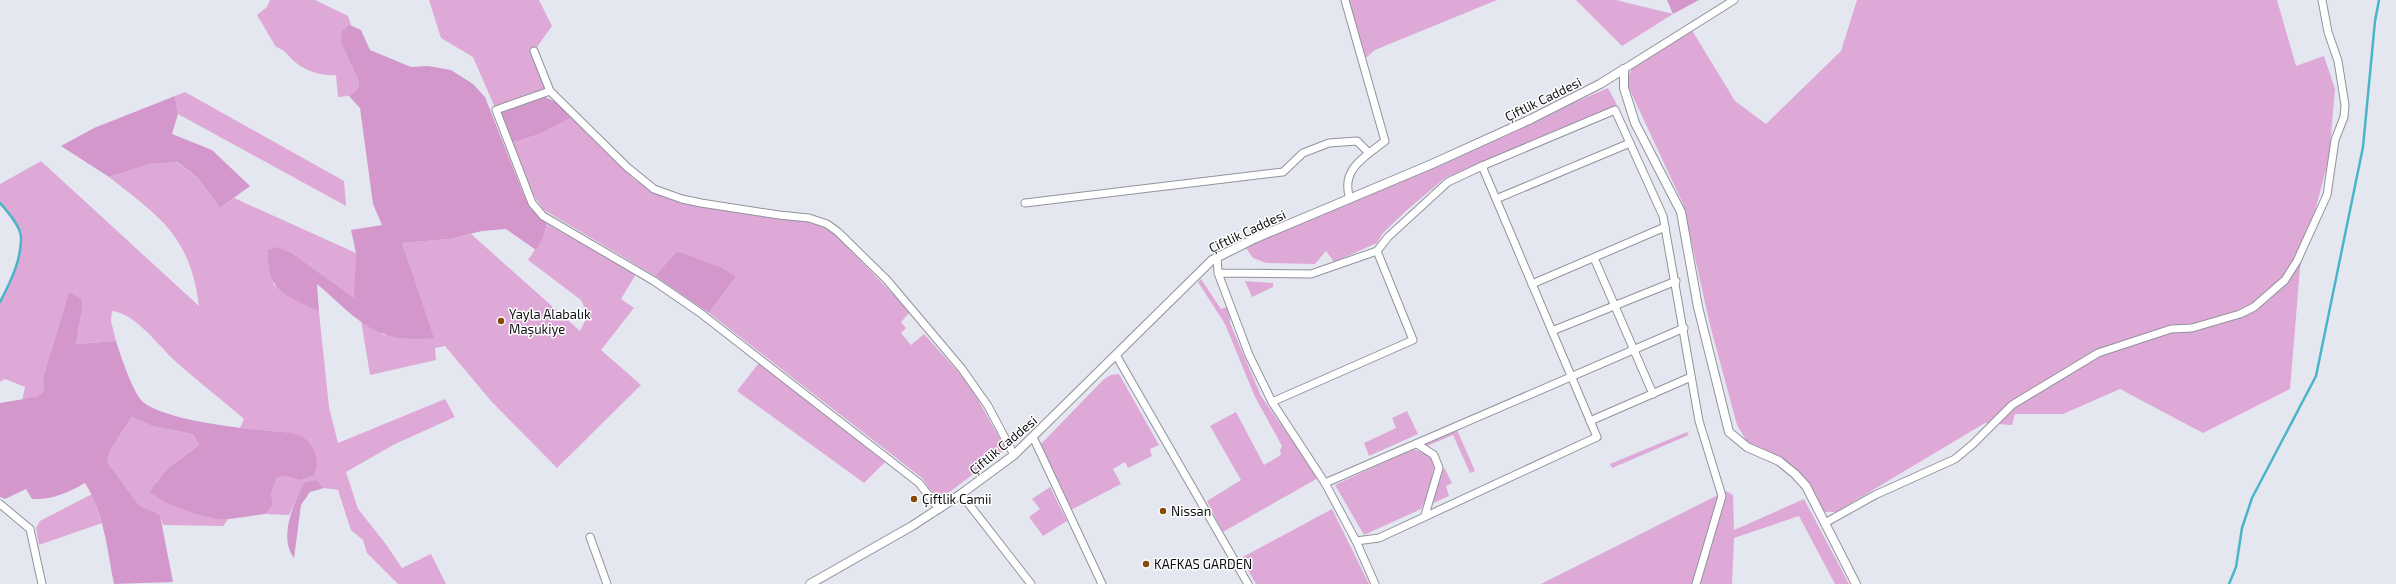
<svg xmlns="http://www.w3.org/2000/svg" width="2396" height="584" font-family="'Exo 2',sans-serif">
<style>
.green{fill:#dea9d7}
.forest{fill:#d397cc}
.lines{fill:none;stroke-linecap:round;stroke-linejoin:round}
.stream{stroke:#4ab5ca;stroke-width:2.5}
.minor-casing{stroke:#91939c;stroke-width:9}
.tertiary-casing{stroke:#91939c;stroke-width:10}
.minor{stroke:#fff;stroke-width:7}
.tertiary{stroke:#fff;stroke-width:8}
.poi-dot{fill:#874a08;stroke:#fff;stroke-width:1.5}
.labels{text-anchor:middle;stroke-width:3;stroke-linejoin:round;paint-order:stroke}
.street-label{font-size:13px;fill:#0d0e11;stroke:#fff}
.poi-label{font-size:13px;fill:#0d0e11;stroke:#fff;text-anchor:start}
</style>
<rect width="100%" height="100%" fill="#e4e7f0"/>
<g class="green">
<path d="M270 0H315L348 16 351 25 341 43 359 82 358 88 349 96 338 97 336 75C322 76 307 72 295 62 288 56 286 50 276 47L257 15 267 7Z"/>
<path d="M429 0H539L552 26 534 51 550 91 496 110 473 57 441 38Z"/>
<path d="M1341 0H1497L1375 50 1367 57 1358 58Z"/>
<path d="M1576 0H1616L1673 14 1622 46Z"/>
<path d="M1857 0H2277L2296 66 2324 56 2335 89 2329 158 2300 268 2290 389 2203 433 2120 389 2063 414H2015L2012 425 1985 423 1836 512H1824L1799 471 1747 442 1737 425 1710 325 1683 204 1629 88 1628 76 1633 67 1690 27 1735 101 1766 124 1841 51Z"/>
<path d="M1608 88 1617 105 1445 178 1407 210 1383 233 1377 243 1334 262 1326 251 1315 264 1266 263 1253 258 1244 245Z"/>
<path d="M185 92 344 181 346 206 178 114 175 96Z"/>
<path d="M573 117 634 179 651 190 809 221 833 232 910 312 901 322 906 328 901 333 911 345 924 334 969 384 1006 449 938 501 922 478 709 313 736 277 677 251 655 276 544 210 533 195 511 143 540 134Z"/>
<path d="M41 161 199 306C190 236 161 218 109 177L150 164 176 162 197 177 220 208 234 198 356 253 355 299 292 253 273 284 291 297 319 312 329 407 338 443 445 399 455 417 395 444 346 472 358 509 385 543 402 568 431 554 446 584H398L367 553 363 540 351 530 338 490 324 488 317 480 304 482 289 515 265 514 273 505 271 493 277 478 285 476 300 480 289 433 240 428 244 419C221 399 196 380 174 360 158 345 135 313 112 311L111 321 116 341 76 344 82 310 69 292 43 377 44 391 36 397 22 401 25 387 5 379 0 382V302L10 282 17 260 21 237 19 230 0 203V184Z"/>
<path d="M547 224 636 274 621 299 634 308 601 350 641 385 557 468 491 401 445 346 435 348 436 360 370 375 361 320 384 335 433 338 402 243 450 239 471 234 580 331 588 315 581 300 528 260 543 238Z"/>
<path d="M1201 279 1221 309 1229 306 1230 323 1261 396 1318 478 1223 532 1207 501 1241 480 1210 426 1236 412 1264 465 1281 455 1280 450 1282 446 1255 397 1225 324 1198 282Z"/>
<path d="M1245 281 1273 283V287L1252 297Z"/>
<path d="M759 363 885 462 864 483 737 391Z"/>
<path d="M1119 374 1159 445 1150 449 1152 456 1128 468 1125 462 1113 469 1121 484 1071 510 1041 444 1104 379 1111 375Z"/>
<path d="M1407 411 1418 434 1369 456 1364 443 1396 428 1392 418Z"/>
<path d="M132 417 152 426 193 434 199 445 180 459 156 482 154 496 220 519 230 517 223 526 163 525 160 515 139 505 107 462 110 450Z"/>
<path d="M1457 430 1475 471 1470 473 1453 435 1427 446 1425 443Z"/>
<path d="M1687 432 1689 435 1612 468 1610 464Z"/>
<path d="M1413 449 1430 455 1435 463 1428 494 1421 509 1364 535 1335 485Z"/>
<path d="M1442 468 1445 469 1452 483 1446 486 1449 496 1431 504Z"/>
<path d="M1050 487 1067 521 1043 536 1029 517 1040 509 1032 499Z"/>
<path d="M1726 491 1733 495 1734 530 1804 499 1849 584H1835L1799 516 1734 538 1732 584H1541Z"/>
<path d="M92 494 102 523 39 545 36 528 40 521Z"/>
<path d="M1332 509 1369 584H1256L1241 558Z"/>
</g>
<g class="forest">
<path d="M1667 0H1699L1673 14Z"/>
<path d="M350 25 361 30 370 50 411 67 428 66 451 70 473 84 485 97 523 193 530 208 547 224 543 238 536 250 506 229 482 231 450 239 402 243 434 338C419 339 398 340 384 334 358 325 338 301 317 284L319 312C285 294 267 293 268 250L276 247 292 253 354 298 356 253 351 230 382 225 373 204 360 108 349 96 358 88 359 82 341 43 342 31Z"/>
<path d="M175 96 178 114 172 134 212 150 250 186 220 208 197 177 177 162 150 164 109 177 61 146 94 128Z"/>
<path d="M545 97 558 103 573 117 540 134 511 143 500 112Z"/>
<path d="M677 251 722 268 736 277 709 313 655 276Z"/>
<path d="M69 292 82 300V310L76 344 116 341C120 354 133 393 143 402 163 419 235 428 262 430 273 432 288 431 298 435 314 441 321 461 314 475L300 480 285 476 277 478 271 493 273 505 265 514C254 515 229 520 219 519 203 517 161 504 150 492 161 472 180 459 199 445L193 434 152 426 132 417 110 450 107 462 139 505 160 515 173 582 114 584C107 549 104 513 85 483 67 493 52 500 32 499L26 489 5 499 0 497V403L36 397 44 391 43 377Z"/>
<path d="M317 480 324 488 310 492 301 505 294 558C278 537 294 503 304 482Z"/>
</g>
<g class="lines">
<g class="stream">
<path d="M0 203C7 211 20 225 21 237 22 259 10 283 0 302"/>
<path d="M2229 584 2236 567 2242 528 2252 498 2316 376 2363 147 2375 21 2379 0"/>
</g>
<defs>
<g id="minor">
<path d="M1345 0 1385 141C1364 157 1340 170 1350 199"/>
<path d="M534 51 550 91 627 167 654 189 682 199 701 203 779 215 809 218 827 224 838 232 887 280 962 369 988 406 1014 455"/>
<path d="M1624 69 1734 0"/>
<path d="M550 91 496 110 532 203 543 216 654 281 699 312 919 483 939 509"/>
<path d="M1482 166 1615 110 1663 216 1699 421 1722 496 1696 584"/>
<path d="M1496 199 1630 143"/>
<path d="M1025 203 1283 172 1303 153 1329 143 1357 141 1369 153"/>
<path d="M1217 257 1218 273 1249 355 1272 402 1325 483 1356 541 1379 538 1597 437 1482 166 1448 182 1388 237 1377 251 1311 274 1218 273"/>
<path d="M1594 258 1653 394"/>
<path d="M1532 284 1665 227"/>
<path d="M1552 331 1676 281"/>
<path d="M1116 355 1248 584"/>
<path d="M1272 402 1413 340 1377 251"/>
<path d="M1590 421 1691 377"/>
<path d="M1033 437 1102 584"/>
<path d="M1417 444 1434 455 1439 468 1425 515"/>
<path d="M1325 483 1684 328"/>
<path d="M961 494 1031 584"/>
<path d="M0 504 30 529 42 584"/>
<path d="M1825 523 1875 495 1955 459 1973 444 2012 405 2098 353 2171 329 2192 328 2240 314 2254 307 2285 280 2297 261 2327 195 2335 140 2344 117 2345 105 2338 61 2328 32 2322 0"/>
<path d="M590 537 607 584"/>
<path d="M1356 541 1375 584"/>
</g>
<g id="tertiary">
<path d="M1624 69V88L1635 123 1681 212 1698 307 1729 432 1747 447 1779 461 1795 474 1806 486 1856 584"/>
<path d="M810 584 912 526 961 494 1014 455 1212 260 1256 238 1432 164 1531 119 1600 84 1624 69"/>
</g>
</defs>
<use href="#minor" class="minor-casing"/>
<use href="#tertiary" class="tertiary-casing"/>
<use href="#minor" class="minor"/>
<use href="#tertiary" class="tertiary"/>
</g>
<g class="poi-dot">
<circle cx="501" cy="321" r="4"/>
<circle cx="914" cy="499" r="4"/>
<circle cx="1163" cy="511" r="4"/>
<circle cx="1146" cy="564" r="4"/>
</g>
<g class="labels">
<g class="street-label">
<text transform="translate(1543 99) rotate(-26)" y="5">Çiftlik Caddesi</text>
<text transform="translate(1247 231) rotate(-25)" y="5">Çiftlik Caddesi</text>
<text transform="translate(1003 445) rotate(-40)" y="5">Çiftlik Caddesi</text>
</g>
<g class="poi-label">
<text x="509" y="319">Yayla Alabalık<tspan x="509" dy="15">Maşukiye</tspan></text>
<text x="922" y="504">Çiftlik Camii</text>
<text x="1171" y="516">Nissan</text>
<text x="1154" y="569">KAFKAS GARDEN</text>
</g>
</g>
</svg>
